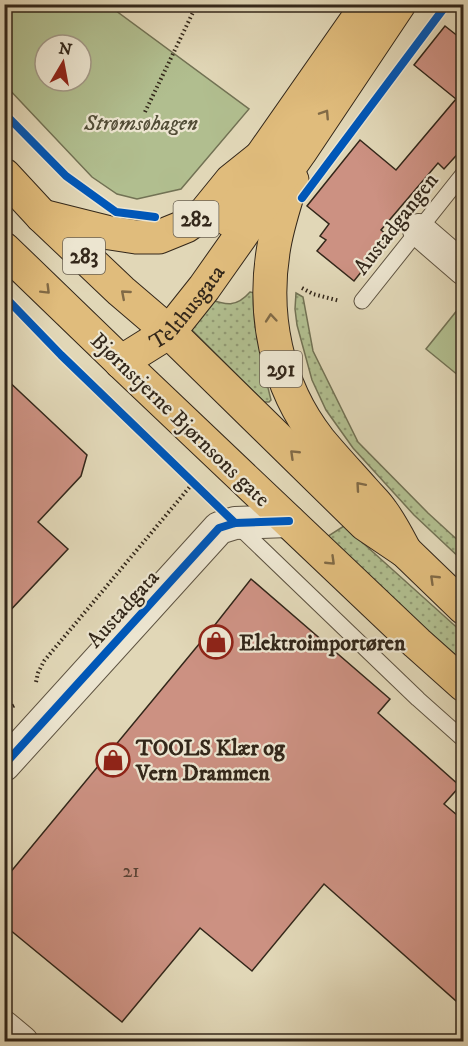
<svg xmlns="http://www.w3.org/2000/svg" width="468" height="1046" font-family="'IM FELL DW Pica',serif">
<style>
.grass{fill:url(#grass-dots);stroke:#727254;stroke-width:1.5}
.green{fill:#b1be8f;stroke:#727254;stroke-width:1.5;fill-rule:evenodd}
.building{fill:#cc9182;stroke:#33271a;stroke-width:1.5}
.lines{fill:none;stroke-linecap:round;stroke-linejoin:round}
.lane-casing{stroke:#5e5341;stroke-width:17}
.street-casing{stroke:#5e5341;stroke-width:34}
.primary-casing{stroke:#33271a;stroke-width:35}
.highway-casing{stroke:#33271a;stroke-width:35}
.path{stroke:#33271a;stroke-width:4;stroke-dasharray:1.5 3;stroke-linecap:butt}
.lane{stroke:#ece5d0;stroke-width:15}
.street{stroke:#ece5d0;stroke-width:32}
.primary{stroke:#e0bc7c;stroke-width:33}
.highway{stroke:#e0bc7c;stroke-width:33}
.cycleway-casing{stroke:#ece5d0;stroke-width:11}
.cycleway{stroke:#0057b8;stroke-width:8}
.oneway{stroke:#816a46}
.labels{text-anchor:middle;stroke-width:4.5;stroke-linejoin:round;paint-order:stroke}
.number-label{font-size:20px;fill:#594234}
.shield{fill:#ece5d0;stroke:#6a6051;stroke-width:1.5}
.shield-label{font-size:21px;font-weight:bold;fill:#33271a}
.park-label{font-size:22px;font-style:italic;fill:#524d37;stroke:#ece5d0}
.street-label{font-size:22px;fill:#33271a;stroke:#ece5d0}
.poi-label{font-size:22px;font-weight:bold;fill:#33271a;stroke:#ece5d0;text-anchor:start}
</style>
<defs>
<pattern id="grass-dots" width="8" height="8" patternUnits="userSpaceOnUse" patternTransform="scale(1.5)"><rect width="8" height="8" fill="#b1be8f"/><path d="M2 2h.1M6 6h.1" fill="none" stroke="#919a74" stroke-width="1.8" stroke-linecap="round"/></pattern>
</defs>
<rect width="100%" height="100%" fill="#e1d7b7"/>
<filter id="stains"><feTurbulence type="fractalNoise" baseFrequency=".00333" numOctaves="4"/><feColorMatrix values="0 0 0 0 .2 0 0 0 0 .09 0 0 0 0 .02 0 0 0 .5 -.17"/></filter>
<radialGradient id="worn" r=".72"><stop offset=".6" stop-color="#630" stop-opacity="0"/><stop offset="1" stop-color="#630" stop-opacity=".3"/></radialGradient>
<g class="grass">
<path d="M250 292 255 293C256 329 262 365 271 400L269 402H264L189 327 208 299C226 305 236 308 250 292Z"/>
<path d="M296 293 303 297 313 351 358 442 428 513 463 545V561L414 515 353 448 326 410 312 380 297 325 295 309Z"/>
<path d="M344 526 463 633V662L325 538Z"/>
</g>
<g class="green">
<path d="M5 4 108 5 249 109 181 189 137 199 117 194 92 177 5 85ZM45 45H81V81H45Z"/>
<path d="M463 303V370L459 376 426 349Z"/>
</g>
<g class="building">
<path d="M445 26 464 41V147L444 169 438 163 381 230 388 236 383 241 385 242 354 281 317 251 326 240 320 236 329 224 307 206 360 140 396 170 456 99 414 65Z"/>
<path d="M4 377 87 455 81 476 38 522 68 549 4 617Z"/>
<path d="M251 579 390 699 378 713 460 786 444 804 464 821V1008L324 884 252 971 200 928 122 1022 4 925V880L214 626Z"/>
</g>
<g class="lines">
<defs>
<g id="lane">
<path d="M362 301 464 173"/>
<path d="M237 525 418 699 464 740"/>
</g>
<g id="street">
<path d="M419 230 464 269"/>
<path d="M4 765 219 528 235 523 289 521"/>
<path d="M4 1027 22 1042"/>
</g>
<g id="primary">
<path d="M4 175 42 216 121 291 169 332"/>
<path d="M42 216 110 233 136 237H159L186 226 205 213 231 181 261 157"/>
<path d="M4 249 121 362"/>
</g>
<g id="highway">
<path d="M292 180C285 202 278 223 274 246 262 314 276 385 319 440 333 457 349 474 364 491 370 498 377 504 382 512 391 524 398 538 405 551"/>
<path d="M228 219 246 194 261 157 368 4"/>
<path d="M169 332 365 524 405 551 464 608"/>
<path d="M121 362 417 643 464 685"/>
<path id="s1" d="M121 362 169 332 204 288 300 152 399 4"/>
</g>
</defs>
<use href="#lane" class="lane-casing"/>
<use href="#street" class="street-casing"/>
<use href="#primary" class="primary-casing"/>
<use href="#highway" class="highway-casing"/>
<g class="path">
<path d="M145 112 197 4"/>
<path d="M302 288 313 294 340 301"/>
<path d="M36 682 38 673 44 661 193 483"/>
<path d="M4 707H11L15 705"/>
</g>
<use href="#lane" class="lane"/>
<use href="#street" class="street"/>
<use href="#primary" class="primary"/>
<use href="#highway" class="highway"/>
<defs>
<g id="cycleway">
<path d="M4 113 66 176 116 212 155 217"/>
<path d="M302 198 447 4"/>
<path d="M4 296 61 355 235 523"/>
<path d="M4 765 219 528 235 523 289 521"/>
</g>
</defs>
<use href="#cycleway" class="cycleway-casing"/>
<use href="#cycleway" class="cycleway"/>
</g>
<defs><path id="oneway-chevron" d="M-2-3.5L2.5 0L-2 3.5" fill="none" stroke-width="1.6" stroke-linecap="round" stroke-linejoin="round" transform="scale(1.5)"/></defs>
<g class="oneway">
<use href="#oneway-chevron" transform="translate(325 114) rotate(-57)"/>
<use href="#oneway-chevron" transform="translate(46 290) rotate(45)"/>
<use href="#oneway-chevron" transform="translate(125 294) rotate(-139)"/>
<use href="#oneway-chevron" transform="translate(271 318) rotate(-95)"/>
<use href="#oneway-chevron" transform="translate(294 454) rotate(-136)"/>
<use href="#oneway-chevron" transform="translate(360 486) rotate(-131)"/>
<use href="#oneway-chevron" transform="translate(331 561) rotate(44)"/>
<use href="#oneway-chevron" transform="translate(434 579) rotate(-136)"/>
</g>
<defs>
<symbol id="shop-ring" viewBox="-11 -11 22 22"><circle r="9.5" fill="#ece5d0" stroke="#8f2418" stroke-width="1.5"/><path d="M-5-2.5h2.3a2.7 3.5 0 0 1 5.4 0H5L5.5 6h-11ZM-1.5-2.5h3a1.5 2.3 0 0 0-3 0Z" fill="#8f2418"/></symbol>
</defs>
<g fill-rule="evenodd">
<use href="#shop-ring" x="197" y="623" width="38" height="38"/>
<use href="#shop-ring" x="94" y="741" width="38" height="38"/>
</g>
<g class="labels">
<g class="number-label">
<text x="131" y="877">21</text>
</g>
<g class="shield">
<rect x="173.5" y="201" width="45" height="36" rx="4.5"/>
<rect x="63" y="238" width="42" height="36" rx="4.5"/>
<rect x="260" y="351" width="42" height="36" rx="4.5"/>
</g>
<g class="shield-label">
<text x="196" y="226">282</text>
<text x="84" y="263">283</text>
<text x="281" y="376">291</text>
</g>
<g class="park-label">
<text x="141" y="130">Strømsøhagen</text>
</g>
<g class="street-label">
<text transform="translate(395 223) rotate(-52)" y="8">Austadgangen</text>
<text dy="8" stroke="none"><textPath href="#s1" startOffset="87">Telthusgata</textPath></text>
<text transform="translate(181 419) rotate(44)" y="8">Bjørnstjerne Bjørnsons gate</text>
<text transform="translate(122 608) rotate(-48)" y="8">Austadgata</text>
</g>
<g class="poi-label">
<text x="239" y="650">Elektroimportøren</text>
<text x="136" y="755">TOOLS Klær og<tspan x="136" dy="25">Vern Drammen</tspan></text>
</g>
</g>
<rect width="468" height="1046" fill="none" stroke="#e1d7b7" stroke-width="24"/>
<rect x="6" y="6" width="456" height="1034" fill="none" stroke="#33271a" stroke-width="3"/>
<rect x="12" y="12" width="444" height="1022" fill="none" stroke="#33271a" stroke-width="1.5"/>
<g transform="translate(63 63) rotate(10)"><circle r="28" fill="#ece5d0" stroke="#a29987" stroke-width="1.5"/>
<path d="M0-4.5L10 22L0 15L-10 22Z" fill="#8f2418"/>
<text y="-9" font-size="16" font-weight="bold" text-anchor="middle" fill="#33271a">N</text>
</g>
<rect width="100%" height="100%" filter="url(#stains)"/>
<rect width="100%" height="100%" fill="url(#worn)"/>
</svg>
